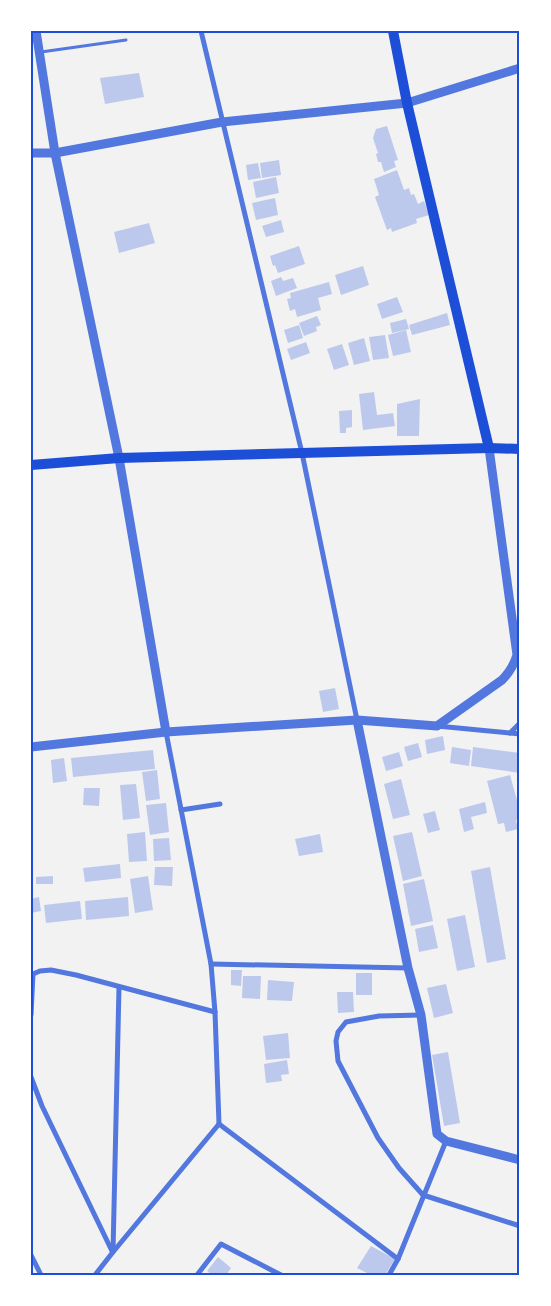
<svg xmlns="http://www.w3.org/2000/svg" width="551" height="1306" font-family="Rubik,sans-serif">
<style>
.building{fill:#bdc9ec}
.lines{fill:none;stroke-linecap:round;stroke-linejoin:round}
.service{stroke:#5277de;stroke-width:3}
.minor{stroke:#5277de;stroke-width:5}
.tertiary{stroke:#5277de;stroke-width:9}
.secondary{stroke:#1d4ed8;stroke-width:10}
.primary{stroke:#1d4ed8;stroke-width:10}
.neatline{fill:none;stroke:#1d4ed8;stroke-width:2}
</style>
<rect width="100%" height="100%" fill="#f2f2f2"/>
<g class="building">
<path d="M139 73 144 97 105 104 100 78Z"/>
<path d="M387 126 398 160 394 161 396 167 384 172 381 162H378L376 154 378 153 373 138 376 129Z"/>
<path d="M279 160 281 175 262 178 260 163Z"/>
<path d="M258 163 261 178 248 180 246 165Z"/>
<path d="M397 170 404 190 409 188 411 195 414 194 418 204 424 201 429 215 416 219 417 223 392 232 391 228 387 230 375 197 379 195 374 179Z"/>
<path d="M276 177 279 193 256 198 253 182Z"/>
<path d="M275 198 278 215 256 220 252 203Z"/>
<path d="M281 220 284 232 266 237 262 226Z"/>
<path d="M149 223 155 243 119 253 114 232Z"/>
<path d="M299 246 305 264 278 273 275 265 273 266 270 256Z"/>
<path d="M363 266 369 285 341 295 335 275Z"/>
<path d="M281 277 283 281 293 278 297 288 276 296 271 281Z"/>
<path d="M329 282 332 294 318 298 321 310 297 317 295 309 290 311 287 299 291 298 290 293Z"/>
<path d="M397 297 403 312 382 319 377 304Z"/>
<path d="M447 313 450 325 412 335 409 325Z"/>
<path d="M317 316 321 325 316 327 317 331 304 336 299 323Z"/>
<path d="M406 319 409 329 392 333 390 323Z"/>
<path d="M299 325 303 338 288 343 284 330Z"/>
<path d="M406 330 411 352 393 356 388 335Z"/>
<path d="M385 335 389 358 373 360 369 337Z"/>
<path d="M364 338 370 361 354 365 348 343Z"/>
<path d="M306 342 310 353 291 360 287 349Z"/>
<path d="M342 344 349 365 334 370 327 349Z"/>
<path d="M374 392 377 415 393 413 395 426 363 430 359 394Z"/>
<path d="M420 399 419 436H397V404Z"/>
<path d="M352 410V427L346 428V433H340L339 411Z"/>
<path d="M335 688 339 709 323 712 319 691Z"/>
<path d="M443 736 445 750 427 754 425 740Z"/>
<path d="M418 743 422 757 408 761 404 747Z"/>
<path d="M452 747 471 750 469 766 450 763Z"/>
<path d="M473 747 520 753V773L471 766Z"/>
<path d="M153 750 155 769 73 777 71 758Z"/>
<path d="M399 752 403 766 386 771 382 757Z"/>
<path d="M64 758 67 781 53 783 51 760Z"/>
<path d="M157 770 160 799 146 801 142 772Z"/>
<path d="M510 775 520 811V818L516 820 518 829 506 832 504 823 498 824 487 781Z"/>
<path d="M401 779 410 815 393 819 384 784Z"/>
<path d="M136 784 140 818 123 820 120 785Z"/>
<path d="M84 788H100L99 806 83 805Z"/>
<path d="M485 802 487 813 471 817 474 829 464 832 459 809Z"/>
<path d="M166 803 169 832 150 835 146 805Z"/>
<path d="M435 811 440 830 428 833 423 814Z"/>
<path d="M145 832 147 861 129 862 127 834Z"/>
<path d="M412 832 422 876 403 881 393 836Z"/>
<path d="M320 834 323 852 299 856 295 839Z"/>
<path d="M169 838 171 860 154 861 153 839Z"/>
<path d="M120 864 121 878 85 882 83 868Z"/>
<path d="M155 867H173L172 886 154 885Z"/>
<path d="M490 867 506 959 487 963 471 871Z"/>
<path d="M53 876V884H36V877Z"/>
<path d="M148 876 153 910 135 913 130 879Z"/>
<path d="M424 879 433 921 411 926 403 884Z"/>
<path d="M39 897 41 911 31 913V899Z"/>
<path d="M128 897 129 916 86 920 85 901Z"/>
<path d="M80 901 82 919 46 923 44 905Z"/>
<path d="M465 915 475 967 457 971 447 919Z"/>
<path d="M433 925 438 948 419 952 415 929Z"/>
<path d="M231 970H242L241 986 231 985Z"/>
<rect x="356" y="973" width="16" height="22"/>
<path d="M243 976H261L260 999 242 998Z"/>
<path d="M268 980 294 982 292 1001 267 1000Z"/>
<path d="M446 984 453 1013 434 1018 427 988Z"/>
<path d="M337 992H353L354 1012 338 1013Z"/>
<path d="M288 1033 290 1058 266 1060 263 1036Z"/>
<path d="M448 1052 460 1123 444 1126 432 1055Z"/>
<path d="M287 1060 289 1074 281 1075 282 1081 266 1083 264 1064Z"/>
<path d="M371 1246 395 1259 385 1275H371L357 1268Z"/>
<path d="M218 1257 231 1268 226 1275H212L207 1271Z"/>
</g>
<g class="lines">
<path class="service" d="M41 52 126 40"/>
<g class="minor">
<path d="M201 31 302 453 357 720"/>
<path d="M437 726 520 734"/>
<path d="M166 732 211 964 215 1012 219 1124"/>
<path d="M510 733 520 723"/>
<path d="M181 810 220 804"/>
<path d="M211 964 408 968"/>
<path d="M31 1015 33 974 40 971 51 970 76 975 215 1012"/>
<path d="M421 1015 379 1016 346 1022 338 1032 336 1041 338 1061 378 1138 399 1168 423 1195 520 1226"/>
<path d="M31 1077 42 1106 112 1251"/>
<path d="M219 1124 398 1259"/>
<path d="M113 1252 119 987"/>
<path d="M31 1255 41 1275"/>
<path d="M95 1275 113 1252 219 1124"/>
<path d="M197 1275 221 1244 281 1275"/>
<path d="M389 1275 398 1259 446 1141"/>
</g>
<g class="tertiary">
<path d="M36 31 55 153 119 458 166 732"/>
<path d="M31 153H55L222 122 407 103 520 68"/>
<path d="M357 720 408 968 421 1015 437 1134 446 1141 520 1160"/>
<path d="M31 747 166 732 357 720 437 726 502 680C510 672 514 665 517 655L489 448"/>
</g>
<path class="secondary" d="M489 448 520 449"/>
<path class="primary" d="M31 465 119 458 489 448 407 103 393 31"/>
</g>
<rect width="551" height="1306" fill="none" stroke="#ffffff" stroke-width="65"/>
<rect x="32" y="32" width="486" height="1242" class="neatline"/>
</svg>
